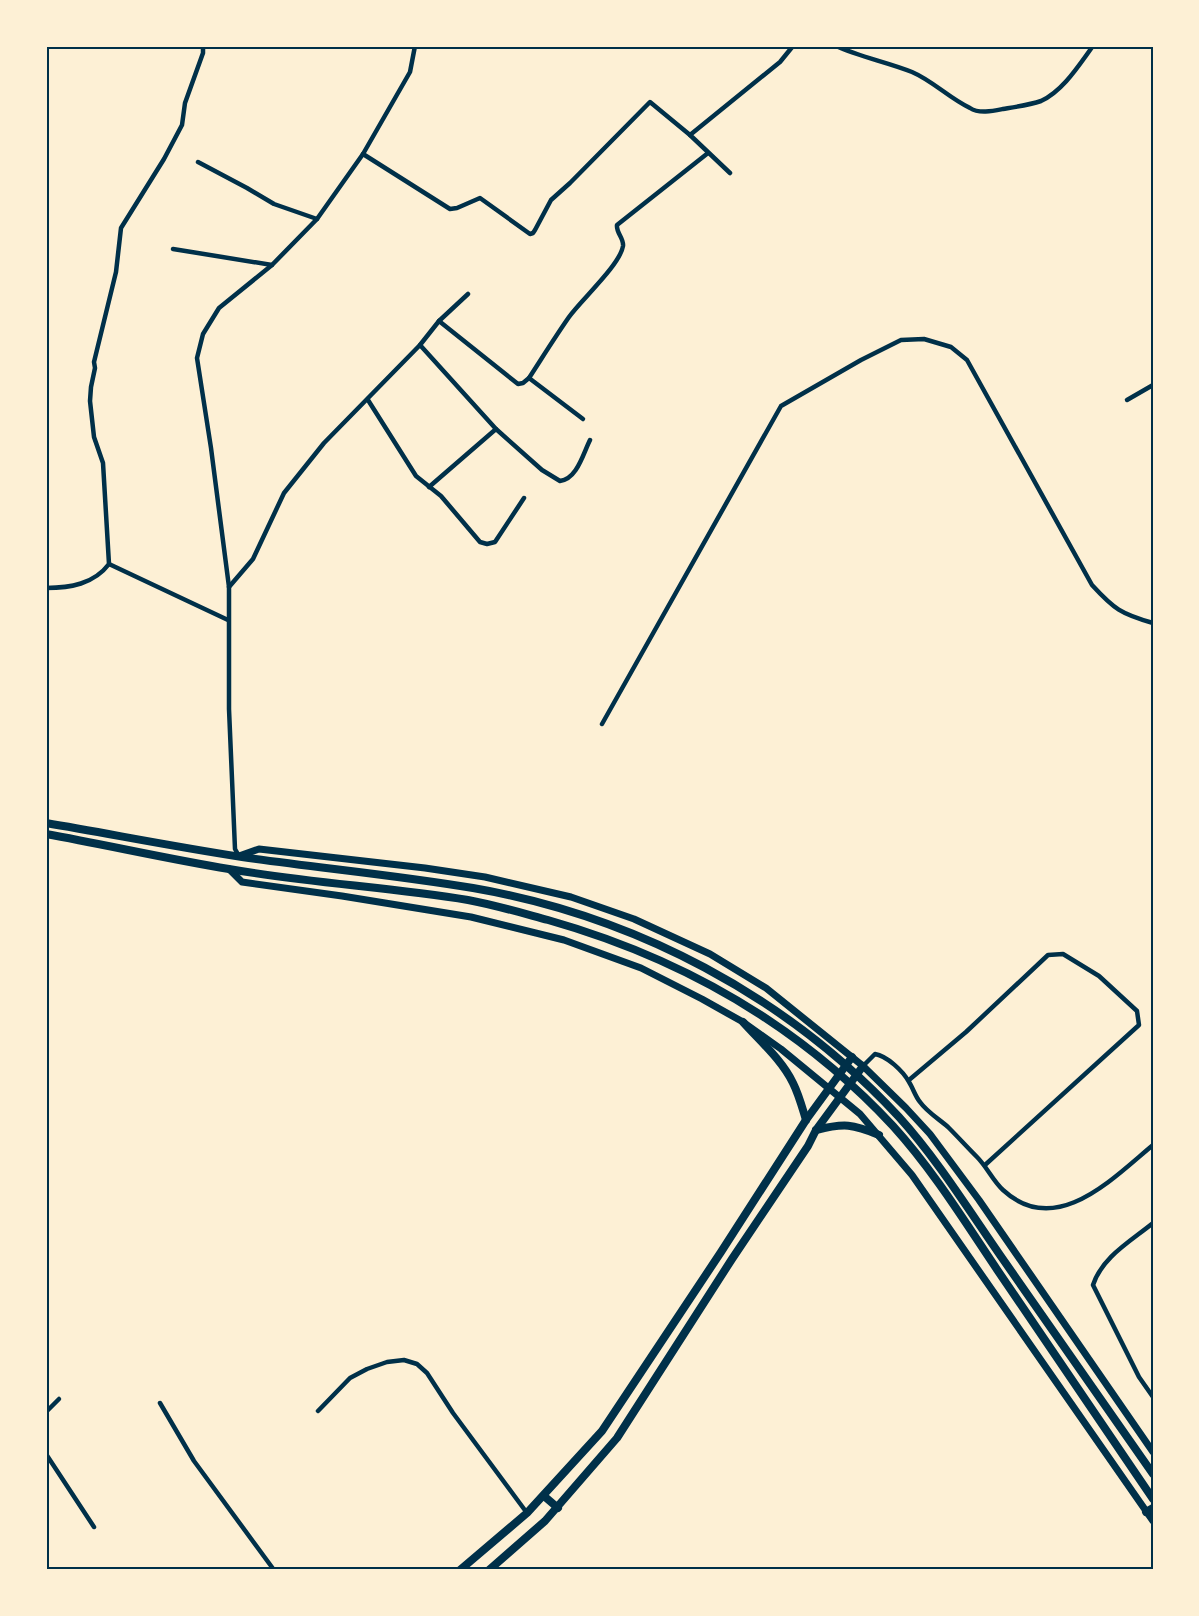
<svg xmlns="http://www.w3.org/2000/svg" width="1199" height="1616" font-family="'DejaVu Sans',sans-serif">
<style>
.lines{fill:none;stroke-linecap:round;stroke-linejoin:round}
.minor{stroke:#003049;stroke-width:4.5}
.primary{stroke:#003049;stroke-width:7}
.trunk{stroke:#003049;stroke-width:8}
.neatline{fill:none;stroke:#003049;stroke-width:2}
</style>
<rect width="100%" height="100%" fill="#fdf0d5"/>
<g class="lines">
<g class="minor">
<path d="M836 46C860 57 887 62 912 72 933 81 949 98 970 108 979 114 993 111 1003 109 1015 107 1029 105 1041 101 1063 91 1079 65 1093 46"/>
<path d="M363 154 450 209 457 208 480 198 530 234 533 233 535 230 551 200 570 183 650 102 690 135"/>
<path d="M198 162 247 188 274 204 317 219"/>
<path d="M730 173 690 135 780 62 793 46"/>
<path d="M173 249 272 265"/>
<path d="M439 321 518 384 523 383 529 378C542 358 555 337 569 317 581 300 620 265 623 246 624 238 616 233 617 225L708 153"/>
<path d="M420 345 496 429"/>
<path d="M529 378 583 419"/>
<path d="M368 400 416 476 441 496 480 542 487 544 495 542 524 498"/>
<path d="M1127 400 1153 385"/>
<path d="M429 487 496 429 542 470 560 481C577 479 583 454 590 440"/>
<path d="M109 564 228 620"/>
<path d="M229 587 253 559 284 493 324 443 420 345 439 321 468 294"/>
<path d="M46 588C70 588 94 584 109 564L103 463 94 437 90 401 91 387 95 368 94 362 116 272 121 228 164 159 182 125 185 103 203 53V46"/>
<path d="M602 724 781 406 861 360 901 340 924 339 951 347 967 360 1092 585C1114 609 1121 614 1153 623"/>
<path d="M239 856 235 849 229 709V587L211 448 197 358 203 334 219 308 272 265 317 219 363 154 410 72 415 46"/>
<path d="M863 1066 875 1054C887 1056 903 1071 909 1082 913 1088 915 1096 920 1102 927 1112 939 1119 948 1127 958 1137 967 1147 977 1157 987 1167 993 1181 1003 1190 1056 1239 1113 1178 1153 1145"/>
<path d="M909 1080 966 1032 1048 955 1063 954 1099 976 1137 1011 1139 1025 985 1165"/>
<path d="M1153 1223C1131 1241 1102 1257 1093 1285L1139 1377 1153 1397"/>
<path d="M160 1403 194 1461 274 1570"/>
<path d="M318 1411 350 1378 367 1369 387 1362 404 1360 417 1364 427 1373 453 1413 527 1513"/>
<path d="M46 1412 59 1399"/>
<path d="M46 1454 94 1527"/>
</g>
<g class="primary">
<path d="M239 856 259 849 425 868 485 877 571 897 634 919 710 954 766 988 863 1066 906 1108 930 1134 979 1200 1153 1452"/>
<path d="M229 869 242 882 342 896 471 917 564 940 641 968 702 999 743 1022 781 1049 860 1114 912 1175 1153 1521"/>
</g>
<g class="trunk">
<path d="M46 823C111 834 176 847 242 857 319 868 396 875 473 888 635 916 787 996 899 1117 937 1159 968 1209 1000 1255 1051 1328 1102 1401 1153 1474"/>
<path d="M46 834C107 845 168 859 229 869 308 883 389 887 468 900 495 905 522 913 548 920 682 958 798 1024 893 1126 933 1170 965 1222 998 1271 1049 1347 1101 1423 1153 1499"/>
<path d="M743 1022C760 1041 782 1060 793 1083 799 1095 802 1107 806 1120"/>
<path d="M816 1130C844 1123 853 1124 879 1135"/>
<path d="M544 1496 558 1508"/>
<path d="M1146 1512 1153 1508"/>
<path d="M460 1570 527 1513 602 1431 721 1252 806 1120 852 1057"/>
<path d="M489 1570 545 1521 617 1438 732 1259 808 1146 816 1130 863 1066"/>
</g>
</g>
<rect width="1199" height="1616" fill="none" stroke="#fdf0d5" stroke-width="95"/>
<rect x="48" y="48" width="1104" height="1520" class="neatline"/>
</svg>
